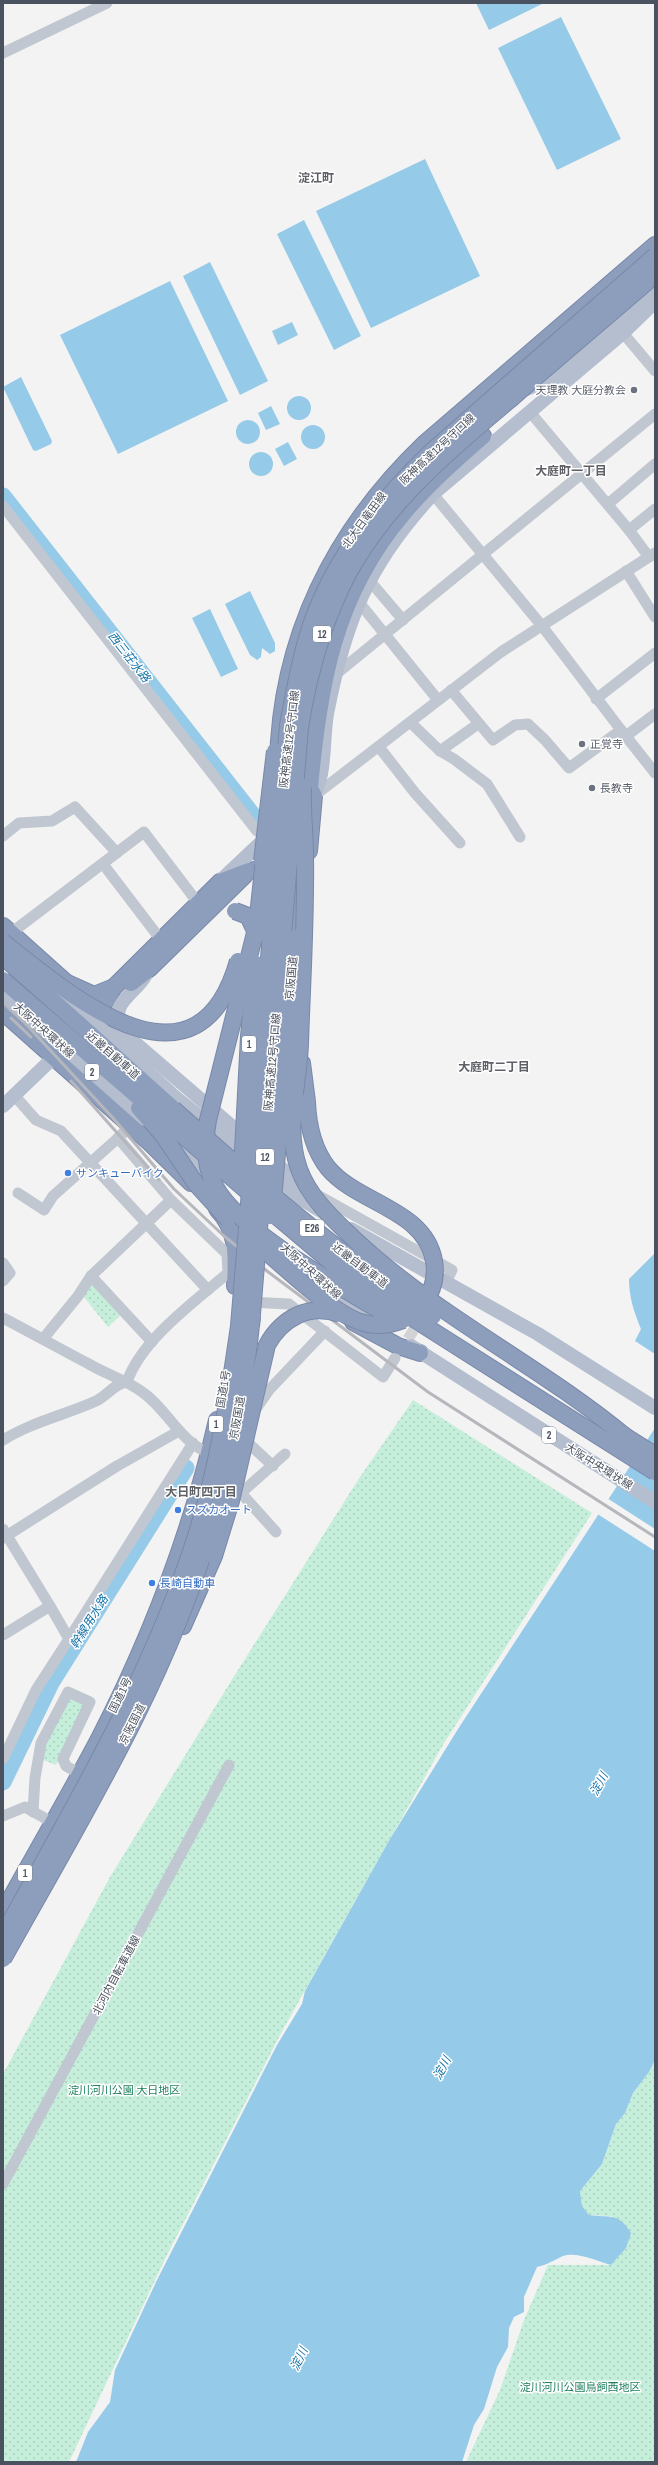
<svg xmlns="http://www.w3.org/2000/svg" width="658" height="2465" font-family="'Archivo Narrow','Noto Sans JP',sans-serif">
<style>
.park{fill:url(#park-dots)}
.water{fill:#95cae8}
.pier{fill:#f4f3f3}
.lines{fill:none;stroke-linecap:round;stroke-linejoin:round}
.river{stroke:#95cae8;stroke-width:17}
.minor-tunnel{stroke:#d2d3d5;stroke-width:11;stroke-dasharray:11 5.5;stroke-linecap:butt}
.highway-casing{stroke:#7988a9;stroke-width:18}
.minor{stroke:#c1c7d0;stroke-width:11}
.major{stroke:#b4becf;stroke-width:14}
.highway{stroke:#8d9ebd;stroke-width:16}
.rail{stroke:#b5b7bc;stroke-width:3}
.highway-bridge-casing{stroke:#7988a9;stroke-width:18;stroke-linecap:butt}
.major-bridge{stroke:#b4becf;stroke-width:14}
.highway-bridge{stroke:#8d9ebd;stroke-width:16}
.worship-dot{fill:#6b7280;stroke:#fff;stroke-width:1.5}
.shop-dot{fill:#3f7fe0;stroke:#fff;stroke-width:1.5}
.labels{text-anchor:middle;stroke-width:3;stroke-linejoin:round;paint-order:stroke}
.shield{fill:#fff;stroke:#81868f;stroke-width:1}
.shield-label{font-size:10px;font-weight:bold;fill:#4b525f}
.worship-label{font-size:11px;fill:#5b616d;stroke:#fff;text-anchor:start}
.street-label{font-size:11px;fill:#4b525f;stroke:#fff}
.shop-label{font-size:11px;fill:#366cbe;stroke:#fff;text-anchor:start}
.park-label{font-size:11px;fill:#1d7f5d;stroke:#fff}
.neighbourhood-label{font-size:12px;font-weight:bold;fill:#5f6167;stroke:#fff}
.water-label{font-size:12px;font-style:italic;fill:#1573a8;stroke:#fff}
</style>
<defs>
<pattern id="park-dots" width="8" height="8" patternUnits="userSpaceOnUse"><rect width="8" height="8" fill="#c5eedb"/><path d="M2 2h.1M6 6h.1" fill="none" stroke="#abcebe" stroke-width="1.8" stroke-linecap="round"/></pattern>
</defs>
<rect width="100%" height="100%" fill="#f4f3f3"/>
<g class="park">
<path d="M90 1281 123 1313 108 1327 83 1296Z"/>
<path d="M413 1400 592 1513 444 1743 281 2033 165 2259 69 2462H3V2074L110 1877 233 1678 358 1480Z"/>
<path d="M68 1697 84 1705 56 1765 41 1759 44 1744Z"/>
<path d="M655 2060V2459L653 2462H466L500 2390 524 2320 548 2265H611L626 2248 612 2216 589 2215 582 2206 580 2191 602 2164 616 2124 625 2113 633 2093 649 2072Z"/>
</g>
<g class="water">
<path d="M476 3H544L489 30Z"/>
<path d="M561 17 621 139 557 170 498 48Z"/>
<path d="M425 159 480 276 371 328 316 211Z"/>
<path d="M304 220 361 336 334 350 277 234Z"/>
<path d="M210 262 268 381 240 395 183 276Z"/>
<path d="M170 281 228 401 118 454 60 335Z"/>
<path d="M292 322 298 335 278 345 272 331Z"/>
<path d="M21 377 52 441 51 444 36 451 33 450 3 387Z"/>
<circle cx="299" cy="408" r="12"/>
<path d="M271 406 280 424 266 430 258 413Z"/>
<circle cx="248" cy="432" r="12"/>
<circle cx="313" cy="437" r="12"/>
<path d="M288 442 297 459 284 466 275 449Z"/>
<circle cx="261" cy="464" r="12"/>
<path d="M250 591 275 643V651L270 654 262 648 261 657 257 660 250 655 225 604Z"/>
<path d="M210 609 238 669 221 677 192 618Z"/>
<path d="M655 1253V1354L635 1341 641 1329C634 1312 629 1297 629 1279Z"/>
<path d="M655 1428V2060L649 2072 633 2093 625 2113 616 2124 602 2164 580 2191 582 2206 589 2215C610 2218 618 2212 631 2233L626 2248 611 2265C598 2261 576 2251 563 2256 554 2260 547 2265 537 2267L524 2297V2312L514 2317 509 2328 508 2347 497 2367 484 2409 474 2425 462 2462H76L88 2432 110 2402 115 2370 157 2280 277 2045 302 2004 305 1991 390 1839 458 1729Z"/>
</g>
<path class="pier" d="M607 1498 655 1529V1551L596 1513Z"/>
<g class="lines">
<g class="river">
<path d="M3 496 255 818"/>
<path d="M3 1782 51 1683 186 1468"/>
</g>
<path class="minor-tunnel" d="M399 1353 422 1317"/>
<defs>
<g id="highway">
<path d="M278 765C280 638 334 530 425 443L655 245"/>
<path d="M309 851 314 796 310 788C319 686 334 595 403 514 427 485 455 461 483 436"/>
<path d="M3 926 69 985"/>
<path d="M65 982 94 995 114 987"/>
<path d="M131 983 149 969 245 875"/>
<path d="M3 1012 149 1142 191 1183"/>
<path d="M90 1021 99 1012 114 987 220 882 249 871 269 867 286 871 295 883 297 892 295 938"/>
<path d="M302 1063 307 1102"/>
<path d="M217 1209C239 1232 236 1257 235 1286"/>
<path d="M353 1322 398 1346 420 1353"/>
<path d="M183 1626 214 1556"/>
<path d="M3 1912C35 1854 69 1796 100 1737 151 1637 192 1530 217 1420"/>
</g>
</defs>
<use href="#highway" class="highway-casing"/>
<g class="minor">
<path d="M3 53 107 3"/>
<path d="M623 333 655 371"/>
<path d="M530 412 629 530 649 557"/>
<path d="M433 494 542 626 621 730"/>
<path d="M608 504 655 464"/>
<path d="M3 506 257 831"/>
<path d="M629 530 655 509"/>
<path d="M626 571 655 617"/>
<path d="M369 580 403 620"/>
<path d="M358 601 438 700"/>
<path d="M335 675 655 414"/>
<path d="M451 690 493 740 515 725 528 724 545 740 569 768 621 730 655 773"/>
<path d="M596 699 655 653"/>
<path d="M410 722 440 751 454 759 487 784 520 837"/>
<path d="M626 736 655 714"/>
<path d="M379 747 415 793 460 843"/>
<path d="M440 751 478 724"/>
<path d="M314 796 501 652 655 553"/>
<path d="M3 836 19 823 52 821 75 807 117 853"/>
<path d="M103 864 161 940"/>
<path d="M11 933 144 832 198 903"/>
<path d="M14 1095 36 1120 61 1131 208 1290"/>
<path d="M18 1193 44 1210 53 1196 118 1138"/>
<path d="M314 1193 452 1270 449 1276"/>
<path d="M3 1263 10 1273 3 1281"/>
<path d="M91 1276 171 1200"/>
<path d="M247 1302 289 1304 383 1377 395 1358"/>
<path d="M3 1318C32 1333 60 1349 89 1364 107 1375 128 1380 145 1394 169 1412 183 1447 215 1455"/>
<path d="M43 1339 78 1296 91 1276 152 1342"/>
<path d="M127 1382C141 1340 195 1301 228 1273L227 1254 171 1200 118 1138 130 1126"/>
<path d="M255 1410 269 1390 325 1331"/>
<path d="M242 1437 273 1466"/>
<path d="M3 1440C32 1422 65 1415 96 1401 107 1396 115 1383 127 1382"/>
<path d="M3 1529 50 1606 3 1635"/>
<path d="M276 1532 241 1493 285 1454"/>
<path d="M3 1538 117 1466 179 1431"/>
<path d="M69 1639 193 1443"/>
<path d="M3 1759 36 1690 69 1639 50 1606"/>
<path d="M33 1812 35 1778 41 1743 68 1692 90 1702 63 1759 66 1766 80 1774"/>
<path d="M3 1816 25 1807 48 1820"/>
<path d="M3 2184 229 1765"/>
</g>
<g class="major">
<path d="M524 390C576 372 612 326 655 292"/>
<path d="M310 802C327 777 322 744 327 714 345 621 368 564 433 494L623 333 655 302"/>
<path d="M220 881 269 835"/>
<path d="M104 1016 250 1142"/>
<path d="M124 1028C106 1005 135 994 145 976"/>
<path d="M175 1097 249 1157"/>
<path d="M3 1106 53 1058"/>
<path d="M181 1151 215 1182"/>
<path d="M269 1158 310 1192"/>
<path d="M268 1173 295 1195 326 1214"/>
<path d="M351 1229 538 1334 655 1408"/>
<path d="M324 1283 377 1324"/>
<path d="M411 1346 655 1502"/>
</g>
<use href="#highway" class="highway"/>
<g class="rail">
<path d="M3 1003 25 1023 113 1118 174 1189 224 1236 267 1271 428 1392 655 1537"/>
<path d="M11 1018 31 1037"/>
<path d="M71 1081 159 1180"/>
</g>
<defs>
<g id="highway-bridge">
<path d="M303 787C302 810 305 833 305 856 306 919 302 981 300 1043 299 1085 284 1127 299 1169 309 1197 332 1218 353 1238 436 1316 539 1365 626 1437"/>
<path d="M265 851 257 925 208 1120C204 1143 204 1167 216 1188 241 1233 349 1292 396 1320"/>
<path d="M262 861 275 751"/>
<path d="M235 911 248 916 257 935"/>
<path d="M3 942C71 996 197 1105 238 961"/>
<path d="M3 957C144 1078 277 1214 433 1316"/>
<path d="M3 980 275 1215 338 1268 417 1321 655 1472"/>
<path d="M307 1102C308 1126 313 1149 328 1168 358 1204 425 1209 434 1261 437 1278 432 1293 422 1306"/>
<path d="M139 1108 163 1135 196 1184 228 1219"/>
<path d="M242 1170 249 1036 256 964"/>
<path d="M270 1216 274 1189 295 938"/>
<path d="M252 1239C278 1261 334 1316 364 1323 378 1327 390 1325 403 1320"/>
<path d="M251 1326 300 727C309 672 323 621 349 572 389 500 451 449 513 397 560 356 608 316 655 275"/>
<path d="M617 1431 655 1455"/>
<path d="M214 1556 231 1501 267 1345C282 1318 309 1303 340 1314"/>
<path d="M3 1935C75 1804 152 1676 197 1533 218 1465 229 1396 239 1326L288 725C296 684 303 640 320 602 345 544 387 494 432 451L655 256"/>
<path d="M3 1959C79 1822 164 1686 209 1535 226 1479 238 1422 246 1364 249 1348 250 1332 252 1316"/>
</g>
</defs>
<use href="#highway-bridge" class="highway-bridge-casing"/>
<g class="major-bridge">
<path d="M3 993 145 1119"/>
<path d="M62 993 175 1097"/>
</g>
<use href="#highway-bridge" class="highway-bridge"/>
</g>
<g class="worship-dot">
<circle cx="634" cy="390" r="4"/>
<circle cx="582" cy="744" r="4"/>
<circle cx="592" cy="788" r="4"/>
</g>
<g class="shop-dot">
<circle cx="68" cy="1173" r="4"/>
<circle cx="178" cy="1510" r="4"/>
<circle cx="152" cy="1583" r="4"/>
</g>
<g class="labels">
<g class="shield">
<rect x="313" y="626" width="18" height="16" rx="3"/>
<rect x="242" y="1036" width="14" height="16" rx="3"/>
<rect x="85" y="1064" width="14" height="16" rx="3"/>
<rect x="256" y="1149" width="18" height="16" rx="3"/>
<rect x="300" y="1220" width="24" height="16" rx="3"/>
<rect x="209" y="1416" width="14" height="16" rx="3"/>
<rect x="542" y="1427" width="14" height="16" rx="3"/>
<rect x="18" y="1865" width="14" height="16" rx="3"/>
</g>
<g class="shield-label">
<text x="322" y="638">12</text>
<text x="249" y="1048">1</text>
<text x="92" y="1076">2</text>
<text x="265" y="1161">12</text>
<text x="312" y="1232">E26</text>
<text x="216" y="1428">1</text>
<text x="549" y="1439">2</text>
<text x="25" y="1877">1</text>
</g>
<g class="worship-label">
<text x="626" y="394" text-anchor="end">天理教 大庭分教会</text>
<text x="590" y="748">正覚寺</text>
<text x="600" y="792">長教寺</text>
</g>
<g class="street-label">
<text transform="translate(437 449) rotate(-43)" y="4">阪神高速12号守口線</text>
<text transform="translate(364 520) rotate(-54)" y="4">北大日竜田線</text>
<text transform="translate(289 739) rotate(-83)" y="4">阪神高速12号守口線</text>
<text transform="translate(291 978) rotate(-85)" y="4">京阪国道</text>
<text transform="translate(44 1030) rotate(42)" y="4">大阪中央環状線</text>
<text transform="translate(113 1055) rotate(41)" y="4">近畿自動車道</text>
<text transform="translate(272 1062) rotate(-85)" y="4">阪神高速12号守口線</text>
<text transform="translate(360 1265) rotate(37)" y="4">近畿自動車道</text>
<text transform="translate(311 1271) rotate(42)" y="4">大阪中央環状線</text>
<text transform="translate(223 1389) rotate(-80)" y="4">国道1号</text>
<text transform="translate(237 1418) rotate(-80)" y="4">京阪国道</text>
<text transform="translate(599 1466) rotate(32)" y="4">大阪中央環状線</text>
<text transform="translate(120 1695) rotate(-64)" y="4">国道1号</text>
<text transform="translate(132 1724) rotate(-63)" y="4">京阪国道</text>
<text transform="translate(116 1975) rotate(-62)" y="4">北河内自転車道線</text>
</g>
<g class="shop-label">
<text x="76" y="1177">サンキューバイク</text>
<text x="186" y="1514">スズカオート</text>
<text x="160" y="1587">長崎自動車</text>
</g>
<g class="park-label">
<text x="124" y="2094">淀川河川公園 大日地区</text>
<text x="580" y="2391">淀川河川公園鳥飼西地区</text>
</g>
<g class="neighbourhood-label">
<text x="316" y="182">淀江町</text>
<text x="571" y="475">大庭町一丁目</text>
<text x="494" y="1071">大庭町二丁目</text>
<text x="201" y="1496">大日町四丁目</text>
</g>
<g class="water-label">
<text transform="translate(129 657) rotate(52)" y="4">西三荘水路</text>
<text transform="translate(89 1622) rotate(-58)" y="4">幹線用水路</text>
<text transform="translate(599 1784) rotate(-61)" y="4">淀川</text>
<text transform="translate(442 2068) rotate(-62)" y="4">淀川</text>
<text transform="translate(299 2359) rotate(-65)" y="4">淀川</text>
</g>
</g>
<rect width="658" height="2465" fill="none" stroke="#4b525f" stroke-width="8"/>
</svg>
